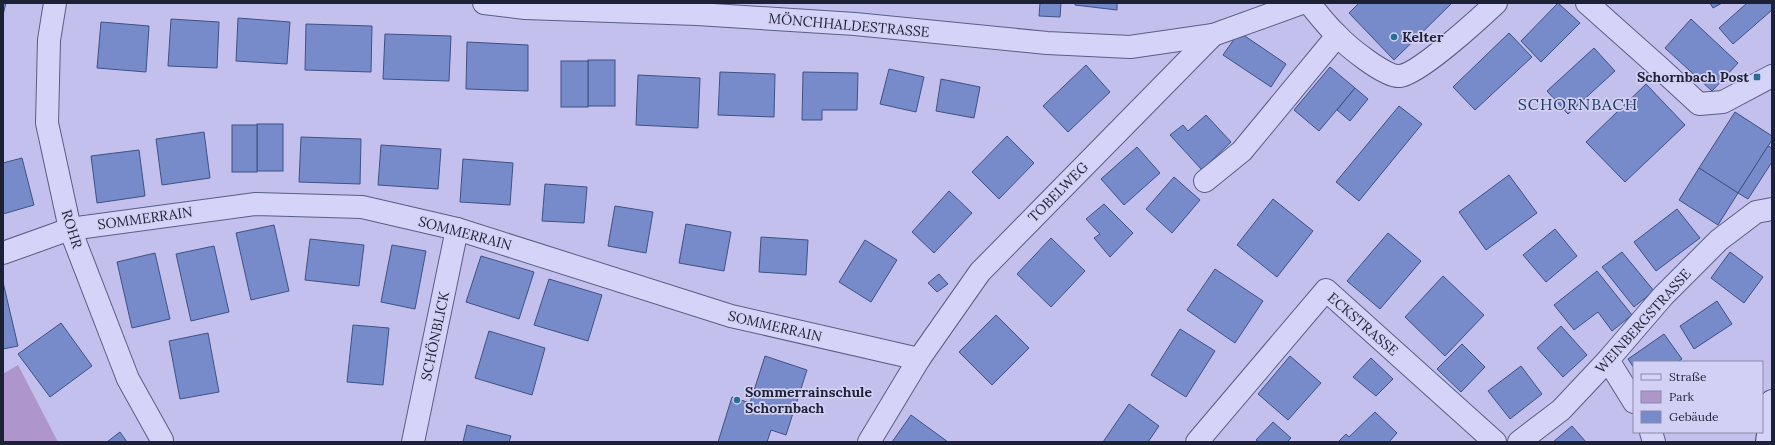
<svg xmlns="http://www.w3.org/2000/svg" width="1775" height="445" font-family="Lora,serif">
<style>
.green{fill:#ae95ca}
.building{fill:#778aca;stroke:#3f5184}
.lines{fill:none;stroke-linecap:round;stroke-linejoin:round}
.street-casing{stroke:#595e85;stroke-width:24}
.secondary-casing{stroke:#3c4267;stroke-width:24}
.street{stroke:#d5d3f8;stroke-width:22}
.secondary{stroke:#d5d3f8;stroke-width:22}
.poi-dot{fill:#2a6f93;stroke:#d2d0f4;stroke-width:1.5}
.labels{text-anchor:middle;stroke-width:3.5;stroke-linejoin:round;paint-order:stroke}
.street-label{font-size:14px;fill:#1d2135;stroke:#d2d0f4}
.poi-label{font-size:14px;font-weight:bold;fill:#1d2135;stroke:#d2d0f4;text-anchor:start}
.quarter-label{font-size:16px;letter-spacing:1px;fill:#1d3b61;stroke:#d2d0f4}
</style>
<rect width="100%" height="100%" fill="#c3c0ed"/>
<path class="green" d="M18 365 58 442H3V374Z"/>
<g class="building">
<path d="M3 3H6L3 15Z"/>
<path d="M1040 3H1061L1060 17 1039 16Z"/>
<path d="M1075 3H1117V10L1075 5Z"/>
<path d="M1359 3H1452L1394 60 1349 13Z"/>
<path d="M1558 3 1580 23 1541 62 1521 41Z"/>
<path d="M1710 3H1722L1713 8Z"/>
<path d="M1747 3H1772V10L1733 44 1719 28Z"/>
<path d="M238 18 290 22 287 64 236 61Z"/>
<path d="M171 19 219 22 217 68 168 66Z"/>
<path d="M1691 19 1738 63 1712 91 1665 48Z"/>
<path d="M101 22 149 26 146 72 97 68Z"/>
<path d="M306 24 372 26 371 72 305 70Z"/>
<path d="M1239 32 1286 64 1271 87 1223 55Z"/>
<path d="M1509 33 1532 57 1475 110 1453 87Z"/>
<path d="M385 34 451 36 449 81 383 79Z"/>
<path d="M467 42 528 45V91L466 89Z"/>
<path d="M1594 48 1615 71 1568 114 1547 91Z"/>
<rect x="588" y="60" width="27" height="46"/>
<rect x="561" y="61" width="27" height="46"/>
<path d="M1086 65 1110 92 1068 132 1043 106Z"/>
<path d="M1330 67 1355 88 1319 131 1294 110Z"/>
<path d="M889 69 924 77 916 112 880 104Z"/>
<path d="M720 72 775 74 774 117 718 115Z"/>
<path d="M803 72 858 73 857 110H822V120H802Z"/>
<path d="M638 75 700 78 698 128 636 125Z"/>
<path d="M941 79 980 87 974 118 936 111Z"/>
<path d="M1646 84 1685 125 1625 182 1586 142Z"/>
<path d="M1355 88 1368 99 1350 121 1337 110Z"/>
<path d="M1399 106 1422 124 1359 201 1336 182Z"/>
<path d="M1735 112 1772 136V140L1738 193 1699 168Z"/>
<path d="M1206 115 1231 142 1202 170 1170 135 1183 125 1188 131Z"/>
<rect x="257" y="124" width="26" height="47"/>
<rect x="232" y="125" width="25" height="47"/>
<path d="M204 132 210 178 162 185 156 139Z"/>
<path d="M1007 136 1034 163 999 199 972 172Z"/>
<path d="M301 137 361 139 360 184 299 182Z"/>
<path d="M381 145 441 149 438 189 378 185Z"/>
<path d="M1768 146 1772 148V162L1748 199 1738 193Z"/>
<path d="M1137 147 1160 173 1124 205 1101 179Z"/>
<path d="M139 150 145 196 97 203 91 156Z"/>
<path d="M22 158 34 205 3 214V163Z"/>
<path d="M463 159 513 163 510 205 460 202Z"/>
<path d="M1699 168 1738 193 1718 225 1679 200Z"/>
<path d="M1509 175 1537 213 1486 250 1459 212Z"/>
<path d="M1174 177 1200 200 1172 233 1146 209Z"/>
<path d="M545 184 587 187 584 223 542 221Z"/>
<path d="M949 191 972 213 934 253 912 232Z"/>
<path d="M1273 199 1313 231 1277 277 1237 245Z"/>
<path d="M1104 204 1133 233 1110 257 1094 238 1100 234 1086 219Z"/>
<path d="M615 206 653 212 646 253 608 246Z"/>
<path d="M1677 209 1700 238 1656 271 1634 242Z"/>
<path d="M686 224 731 232 724 271 679 263Z"/>
<path d="M274 225 289 291 251 300 236 233Z"/>
<path d="M1555 229 1577 256 1546 282 1523 255Z"/>
<path d="M1388 233 1421 261 1380 309 1347 281Z"/>
<path d="M761 237 808 240 806 275 759 272Z"/>
<path d="M1051 238 1085 271 1051 307 1017 274Z"/>
<path d="M310 239 364 245 359 286 305 280Z"/>
<path d="M865 240 897 260 871 302 839 282Z"/>
<path d="M392 245 426 251 415 309 381 302Z"/>
<path d="M214 246 229 312 191 321 176 254Z"/>
<path d="M1622 252 1654 291 1634 307 1602 267Z"/>
<path d="M1730 252 1763 277 1744 303 1711 278Z"/>
<path d="M155 253 170 319 132 328 117 262Z"/>
<path d="M481 256 534 272 519 319 466 302Z"/>
<path d="M1215 269 1263 301 1235 343 1187 310Z"/>
<path d="M1597 271 1632 315 1612 331 1598 312 1574 330 1554 305Z"/>
<path d="M939 274 948 284 937 292 928 283Z"/>
<path d="M1443 276 1484 315 1445 356 1405 317Z"/>
<path d="M549 279 602 295 588 341 534 325Z"/>
<path d="M3 282 18 346 3 349Z"/>
<path d="M1717 301 1732 324 1694 349 1680 326Z"/>
<path d="M996 315 1029 348 992 385 959 352Z"/>
<path d="M61 323 92 366 50 397 18 354Z"/>
<path d="M353 325 389 328 383 385 347 382Z"/>
<path d="M1561 326 1587 355 1563 377 1537 348Z"/>
<path d="M1180 329 1215 351 1186 397 1151 375Z"/>
<path d="M489 331 545 348 532 395 475 378Z"/>
<path d="M208 333 219 392 180 399 169 341Z"/>
<path d="M1664 334 1682 359 1678 362H1634V368L1628 359Z"/>
<path d="M1462 344 1485 367 1461 392 1437 369Z"/>
<path d="M765 356 807 370 786 435 771 430 767 442H718L732 397 750 403Z"/>
<path d="M1290 356 1321 383 1288 420 1258 394Z"/>
<path d="M1371 358 1393 379 1376 396 1353 377Z"/>
<path d="M1521 366 1542 394 1510 419 1488 391Z"/>
<path d="M1129 404 1159 426 1148 442H1103Z"/>
<path d="M1375 412 1397 433 1389 442H1338L1346 434 1349 437Z"/>
<path d="M911 415 948 442H892Z"/>
<path d="M1273 422 1291 438 1287 442H1259L1256 440Z"/>
<path d="M467 425 511 436 509 442H463Z"/>
<path d="M1572 426 1586 442H1553Z"/>
<path d="M120 432 127 442H107Z"/>
</g>
<g class="lines">
<defs>
<g id="street">
<path d="M55 3 49 40 47 123 70 229 128 379 162 440"/>
<path d="M484 3 525 8 697 14 855 24 1047 43 1130 47 1213 35"/>
<path d="M1309 3C1318 14 1327 26 1337 35 1347 46 1386 78 1400 76 1419 74 1480 18 1496 3"/>
<path d="M1587 3 1660 68 1699 104 1723 102 1772 76"/>
<path d="M1205 181 1242 151 1337 36"/>
<path d="M3 253 70 229 256 204 362 207 457 229 731 316 919 359"/>
<path d="M1608 360 1634 402"/>
<path d="M1651 432 1654 442"/>
<path d="M413 442 457 229"/>
<path d="M869 442 919 359 980 272 1213 35 1302 3"/>
<path d="M1197 442 1326 290 1495 442"/>
<path d="M1519 442 1561 410 1608 360 1663 296 1719 240 1756 212 1772 209"/>
</g>
<path id="secondary" d="M1767 442 1772 401"/>
</defs>
<use href="#street" class="street-casing"/>
<use href="#secondary" class="secondary-casing"/>
<use href="#street" class="street"/>
<use href="#secondary" class="secondary"/>
</g>
<g class="poi-dot">
<circle cx="1394" cy="37" r="4"/>
<rect x="1753" y="73" width="8" height="8" rx="2"/>
<circle cx="737" cy="400" r="4"/>
</g>
<g class="labels">
<g class="street-label">
<text transform="translate(849 25) rotate(5)" y="5">MÖNCHHALDESTRASSE</text>
<text transform="translate(1058 192) rotate(-45)" y="5">TOBELWEG</text>
<text transform="translate(145 218) rotate(-8)" y="5">SOMMERRAIN</text>
<text transform="translate(72 229) rotate(73)" y="5">ROHR</text>
<text transform="translate(465 233) rotate(15)" y="5">SOMMERRAIN</text>
<text transform="translate(1643 321) rotate(-48)" y="5">WEINBERGSTRASSE</text>
<text transform="translate(1363 324) rotate(41)" y="5">ECKSTRASSE</text>
<text transform="translate(775 326) rotate(13)" y="5">SOMMERRAIN</text>
<text transform="translate(435 336) rotate(-78)" y="5">SCHÖNBLICK</text>
</g>
<g class="poi-label">
<text x="1402" y="42">Kelter</text>
<text x="1749" y="82" text-anchor="end">Schornbach Post</text>
<text x="745" y="397">Sommerrainschule<tspan x="745" dy="16">Schornbach</tspan></text>
</g>
<g class="quarter-label">
<text x="1578" y="110">SCHORNBACH</text>
</g>
</g>
<rect width="1775" height="445" fill="none" stroke="#1d2135" stroke-width="8"/>
<rect x="1633" y="361" width="130" height="72" fill="#d2d0f4" stroke="#8a8aa8"/>
<rect x="1641" y="374" width="20" height="6" fill="#d5d3f8" stroke="#8a8aa8"/>
<text x="1669" y="381" font-size="12" fill="#1d2135">Straße</text>
<rect x="1641" y="391" width="20" height="12" fill="#ae95ca" stroke="#8a8aa8"/>
<text x="1669" y="401" font-size="12" fill="#1d2135">Park</text>
<rect x="1641" y="411" width="20" height="12" fill="#778aca" stroke="#8a8aa8"/>
<text x="1669" y="421" font-size="12" fill="#1d2135">Gebäude</text>
</svg>
